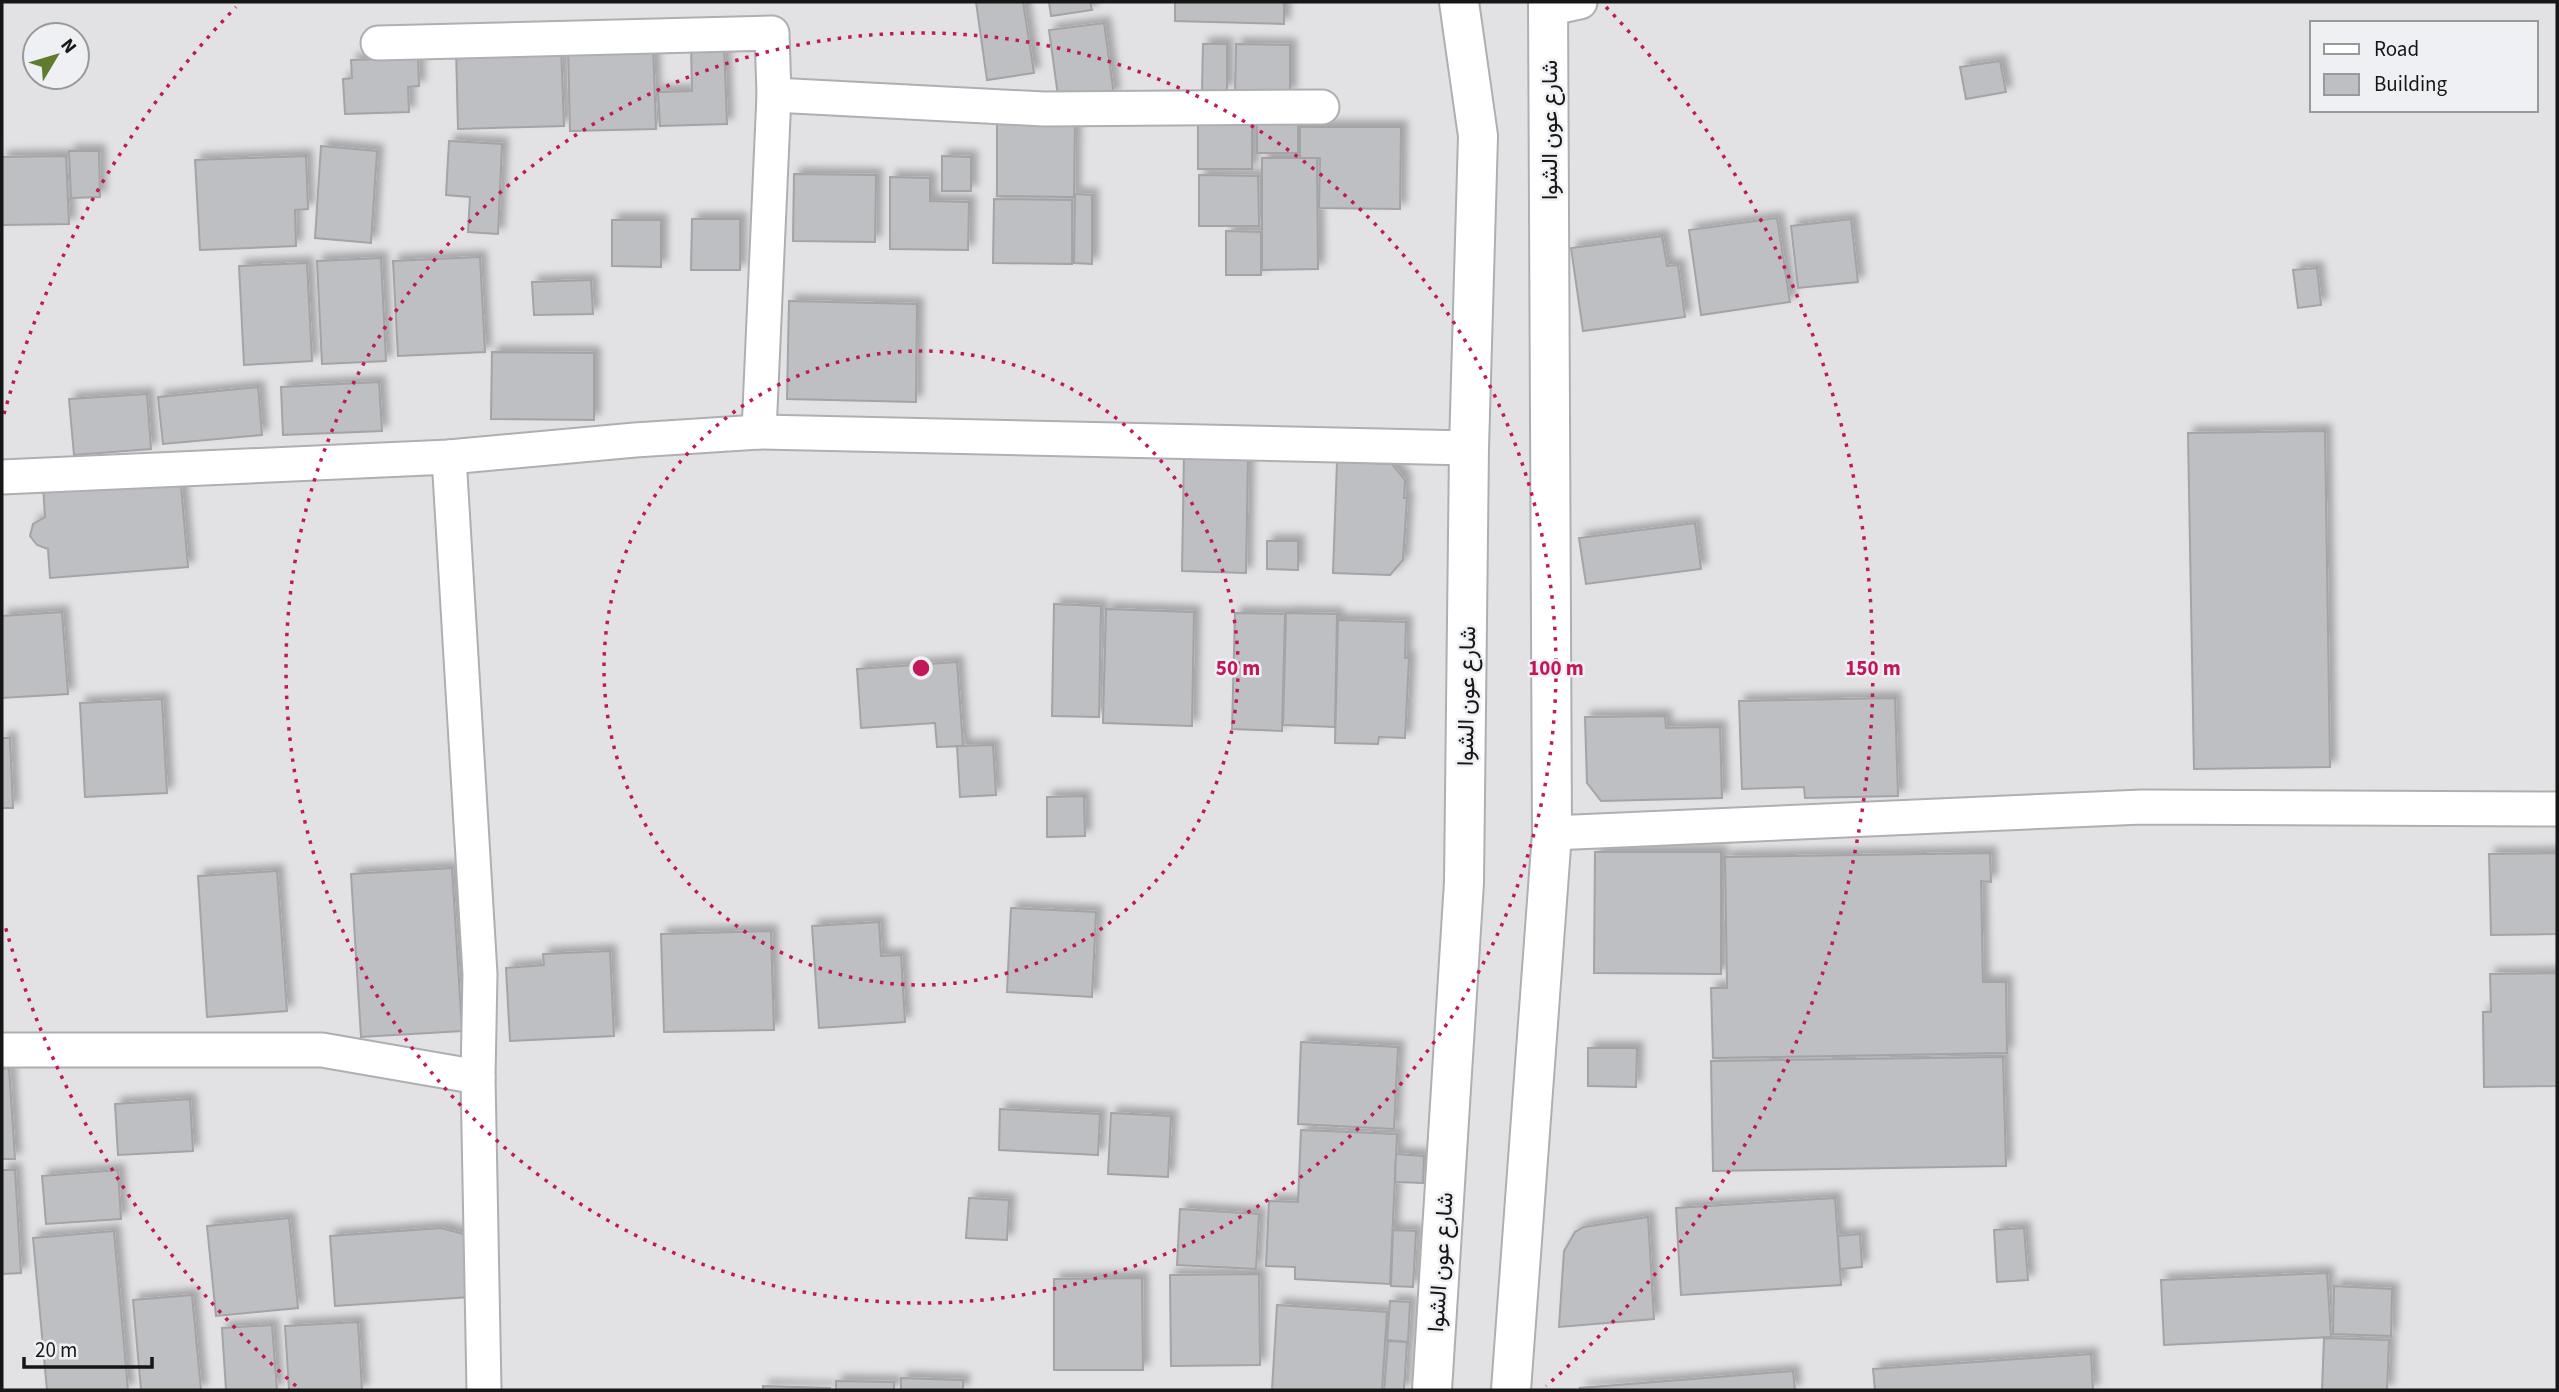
<svg xmlns="http://www.w3.org/2000/svg" width="2559" height="1392" font-family="'Source Sans 3',Vazirmatn,sans-serif">
<style>
.building{fill:#bebfc2;stroke:#a4a4a7;stroke-width:2;filter:url(#shadow)}
.lines{fill:none;stroke-linecap:round;stroke-linejoin:round}
.street-casing{stroke:#aeafb2;stroke-width:37}
.secondary-casing{stroke:#aeafb2;stroke-width:42}
.street{stroke:#fff;stroke-width:33}
.secondary{stroke:#fff;stroke-width:38}
.ring{fill:none;stroke:#c2185b;stroke-width:3.5;stroke-dasharray:3.5 7}
.labels{text-anchor:middle;stroke-width:5;stroke-linejoin:round;paint-order:stroke}
.street-label{font-size:23px;fill:#161617;stroke:#eff0f3}
.centre{fill:#c2185b;stroke:#eff0f3;stroke-width:3.5}
.ring-label{font-size:21px;text-anchor:middle;font-weight:bold;fill:#c2185b;stroke:#eff0f3;stroke-width:5;stroke-linejoin:round;paint-order:stroke}
</style>
<defs>
<filter id="shadow"><feDropShadow dx="6" dy="-6" stdDeviation="3.5" flood-color="#0004"/></filter>
</defs>
<rect width="100%" height="100%" fill="#e2e2e5"/>
<g class="building">
<path d="M976 2H1023L1034 73 987 80Z"/>
<path d="M1049 2H1090L1092 10 1051 16Z"/>
<path d="M1175 2H1284V24L1175 21Z"/>
<path d="M1104 23 1114 95 1059 103 1049 30Z"/>
<path d="M691 44H724L727 124 660 126 658 92 692 91Z"/>
<path d="M1203 44H1227V91L1202 90Z"/>
<path d="M1236 44 1290 45V94L1235 93Z"/>
<path d="M653 45 656 129 570 131 568 48Z"/>
<path d="M561 46 564 126 458 129 456 48Z"/>
<path d="M418 58 419 86 408 87 409 112 345 114 343 79 352 78 351 60Z"/>
<path d="M2000 61 2006 92 1966 99 1960 67Z"/>
<path d="M997 116 1075 117 1074 197 997 196Z"/>
<path d="M1198 121 1252 122V169H1198Z"/>
<rect x="1257" y="123" width="41" height="30"/>
<path d="M1300 127H1401L1400 209 1319 208 1320 158H1300Z"/>
<path d="M449 141 502 144 498 234 468 232 470 197 446 195Z"/>
<path d="M321 146 377 151 371 243 315 238Z"/>
<path d="M69 151H99L100 197 71 198Z"/>
<path d="M66 156 69 224 2 225V157Z"/>
<path d="M306 156 308 209 295 210 296 246 200 250 195 160Z"/>
<path d="M942 156 971 157V191H942Z"/>
<path d="M1262 158H1317L1318 269 1262 270Z"/>
<path d="M794 174 876 175 875 242 793 241Z"/>
<path d="M1199 175 1258 176 1259 226H1199Z"/>
<path d="M890 177 930 178V201L969 202 968 250 890 249Z"/>
<path d="M1075 194 1092 195V264L1074 263Z"/>
<path d="M994 199 1072 200V264L993 263Z"/>
<path d="M1777 218 1790 302 1701 315 1689 230Z"/>
<path d="M692 219H740V270H691Z"/>
<path d="M1851 219 1858 282 1798 288 1791 226Z"/>
<path d="M612 220H661V267L612 266Z"/>
<path d="M1226 231 1261 232V275H1226Z"/>
<path d="M1662 236 1667 266 1678 265 1685 317 1583 331 1571 248Z"/>
<path d="M480 257 485 352 398 356 393 261Z"/>
<path d="M381 258 386 361 322 364 317 261Z"/>
<path d="M307 263 312 361 244 365 239 266Z"/>
<path d="M2317 268 2321 305 2298 308 2293 270Z"/>
<path d="M591 280 593 314 534 315 532 282Z"/>
<path d="M789 301 917 304 916 402 787 399Z"/>
<path d="M492 352 594 353V420L491 419Z"/>
<path d="M379 382 382 431 283 435 281 387Z"/>
<path d="M258 387 262 435 163 444 158 397Z"/>
<path d="M147 394 151 449 74 455 69 399Z"/>
<path d="M2325 431 2330 767 2194 769 2188 433Z"/>
<path d="M1184 454 1248 456 1246 573 1182 571Z"/>
<path d="M1337 462 1392 464 1405 480 1404 498H1407L1403 560 1390 575 1333 573Z"/>
<path d="M180 474 188 567 50 578 48 549 37 545 30 536 33 524 45 517 43 485Z"/>
<path d="M1695 523 1701 569 1586 584 1579 538Z"/>
<path d="M1267 541H1298V570L1267 569Z"/>
<path d="M1054 604 1101 606 1099 717 1052 716Z"/>
<path d="M1106 609 1194 612 1192 726 1103 723Z"/>
<path d="M62 612 68 694 2 698V616Z"/>
<path d="M1235 613 1285 614 1282 731 1232 729Z"/>
<path d="M1286 613 1337 614 1335 727 1283 725Z"/>
<path d="M1338 620 1406 622 1405 658H1409L1405 738 1379 737 1378 744 1335 743Z"/>
<path d="M957 662 963 746 937 747 935 723 861 728 857 669Z"/>
<path d="M1895 698 1898 796 1805 798 1804 787 1742 789 1739 701Z"/>
<path d="M162 699 167 793 85 797 80 703Z"/>
<path d="M1665 716 1666 728 1720 727 1722 798 1601 801 1587 783 1585 717Z"/>
<path d="M2 738H10L13 808H2Z"/>
<path d="M993 745 996 795 960 797 957 746Z"/>
<path d="M1084 796 1085 836 1047 837V797Z"/>
<path d="M1595 852H1721V974L1594 973Z"/>
<path d="M1990 853 1991 882 1981 881 1983 982H2006L2007 1053 1713 1058 1711 988H1727L1725 857Z"/>
<path d="M2557 853V934L2491 935 2489 854Z"/>
<path d="M452 868 462 1031 361 1037 351 874Z"/>
<path d="M277 871 287 1011 207 1017 198 876Z"/>
<path d="M1011 908 1096 912 1092 997 1007 992Z"/>
<path d="M879 922 881 956 901 955 905 1022 819 1028 812 926Z"/>
<path d="M771 931 774 1030 664 1032 661 934Z"/>
<path d="M610 951 614 1036 510 1041 506 968 544 965 543 954Z"/>
<path d="M2557 973V1086L2484 1087 2483 1012H2491L2490 974Z"/>
<path d="M1301 1042 1398 1047 1394 1129 1298 1124Z"/>
<path d="M1588 1048H1637L1636 1087 1588 1086Z"/>
<path d="M2003 1057 2006 1166 1713 1171 1711 1061Z"/>
<path d="M9 1068 15 1159H2V1069Z"/>
<path d="M190 1099 193 1151 118 1155 115 1104Z"/>
<path d="M1000 1109 1100 1114 1098 1155 999 1150Z"/>
<path d="M1111 1113 1171 1116 1168 1177 1108 1174Z"/>
<path d="M1301 1130 1397 1134 1390 1284 1295 1279V1267L1266 1266 1269 1201 1298 1202Z"/>
<path d="M1396 1154 1424 1156 1423 1183 1395 1182Z"/>
<path d="M2 1170H15L21 1273 2 1274Z"/>
<path d="M118 1170 121 1219 46 1224 42 1176Z"/>
<path d="M969 1198 1009 1200 1007 1240 966 1238Z"/>
<path d="M1835 1198 1841 1285 1681 1295 1676 1208Z"/>
<path d="M1180 1209 1259 1214 1256 1269 1177 1265Z"/>
<path d="M1648 1217 1654 1319 1559 1327 1564 1251 1575 1232 1584 1227Z"/>
<path d="M289 1218 298 1308 216 1316 207 1226Z"/>
<path d="M441 1228 467 1235 470 1297 335 1306 330 1236Z"/>
<path d="M2024 1228 2028 1280 1997 1282 1994 1230Z"/>
<path d="M1393 1230 1416 1231 1413 1287 1391 1286Z"/>
<path d="M114 1231 128 1390H47L33 1238Z"/>
<path d="M1860 1234 1862 1267 1840 1269 1838 1236Z"/>
<path d="M2327 1273 2331 1337 2164 1345 2161 1280Z"/>
<path d="M1259 1274 1260 1365 1171 1366 1170 1275Z"/>
<path d="M1142 1278 1143 1370H1054V1279Z"/>
<path d="M2334 1286 2392 1289 2391 1336 2333 1334Z"/>
<path d="M192 1295 201 1390H141L133 1300Z"/>
<path d="M1390 1301 1410 1302 1408 1342 1387 1340Z"/>
<path d="M1277 1305 1387 1312 1382 1390H1272Z"/>
<path d="M358 1322 362 1390H289L285 1326Z"/>
<path d="M272 1325 277 1390H226L222 1328Z"/>
<path d="M2324 1338 2389 1340 2387 1390H2322Z"/>
<path d="M1388 1341 1407 1342 1404 1390H1384Z"/>
<path d="M2091 1354 2093 1390H1875L1873 1369Z"/>
<path d="M1793 1371 1795 1390H1581L1580 1388Z"/>
<path d="M901 1378 963 1380V1390H901Z"/>
<path d="M836 1381 894 1382V1390H836Z"/>
<path d="M763 1386 830 1388V1390H763Z"/>
</g>
<g class="lines">
<defs>
<g id="street">
<path d="M1548 9 1580 2"/>
<path d="M378 43 772 33 774 95 759 432"/>
<path d="M774 95 1044 109 1322 107"/>
<path d="M449 457 480 974 478 1077 484 1390"/>
<path d="M2 477 449 457 635 440 759 432 1469 448"/>
<path d="M1552 833 2142 807 2557 809"/>
<path d="M2 1050H322L478 1077"/>
</g>
<g id="secondary">
<path d="M1432 1390 1464 882 1469 448 1478 136 1459 2"/>
<path d="M1511 1390 1552 833 1548 2"/>
</g>
</defs>
<use href="#street" class="street-casing"/>
<use href="#secondary" class="secondary-casing"/>
<use href="#street" class="street"/>
<use href="#secondary" class="secondary"/>
</g>
<g class="ring">
<circle cx="921" cy="668" r="317"/>
<circle cx="921" cy="668" r="635"/>
<path d="M296 1386A952 952 0 0 1 4 922M4 414A952 952 0 0 1 236 7M1606 7A952 952 0 0 1 1546 1386"/>
</g>
<g class="labels">
<g class="street-label">
<text transform="translate(1549 130) rotate(-90)" y="8">شارع عون الشوا</text>
<text transform="translate(1466 696) rotate(-89)" y="8">شارع عون الشوا</text>
<text transform="translate(1440 1262) rotate(-86)" y="8">شارع عون الشوا</text>
</g>
</g>
<circle cx="921" cy="668" r="10" class="centre"/>
<g class="ring-label">
<text x="1238" y="675">50 m</text>
<text x="1556" y="675">100 m</text>
<text x="1873" y="675">150 m</text>
</g>
<rect width="2559" height="1392" fill="none" stroke="#161617" stroke-width="7"/>
<rect x="2310" y="21" width="228" height="91" fill="#eff0f3" stroke="#98999b" stroke-width="2"/>
<rect x="2324" y="44" width="35" height="10" fill="#ffffff" stroke="#98999b" stroke-width="2"/>
<text x="2374" y="56" font-size="21" fill="#161617">Road</text>
<rect x="2324" y="74" width="35" height="21" fill="#bebfc2" stroke="#98999b" stroke-width="2"/>
<text x="2374" y="91" font-size="21" fill="#161617">Building</text>
<g transform="translate(56 56) rotate(52)"><circle r="33" fill="#eff0f3" stroke="#98999b" stroke-width="2"/>
<path d="M0-5L12 26L0 18L-12 26Z" fill="#607b2f"/>
<text y="-10" font-size="19" font-weight="bold" text-anchor="middle" fill="#161617">N</text>
</g>
<path d="M24 1357v10h128v-10" fill="none" stroke="#161617" stroke-width="3.5"/>
<text x="35" y="1357" font-size="21" fill="#161617" stroke="#eff0f3" stroke-width="5" paint-order="stroke">20 m</text>
</svg>
